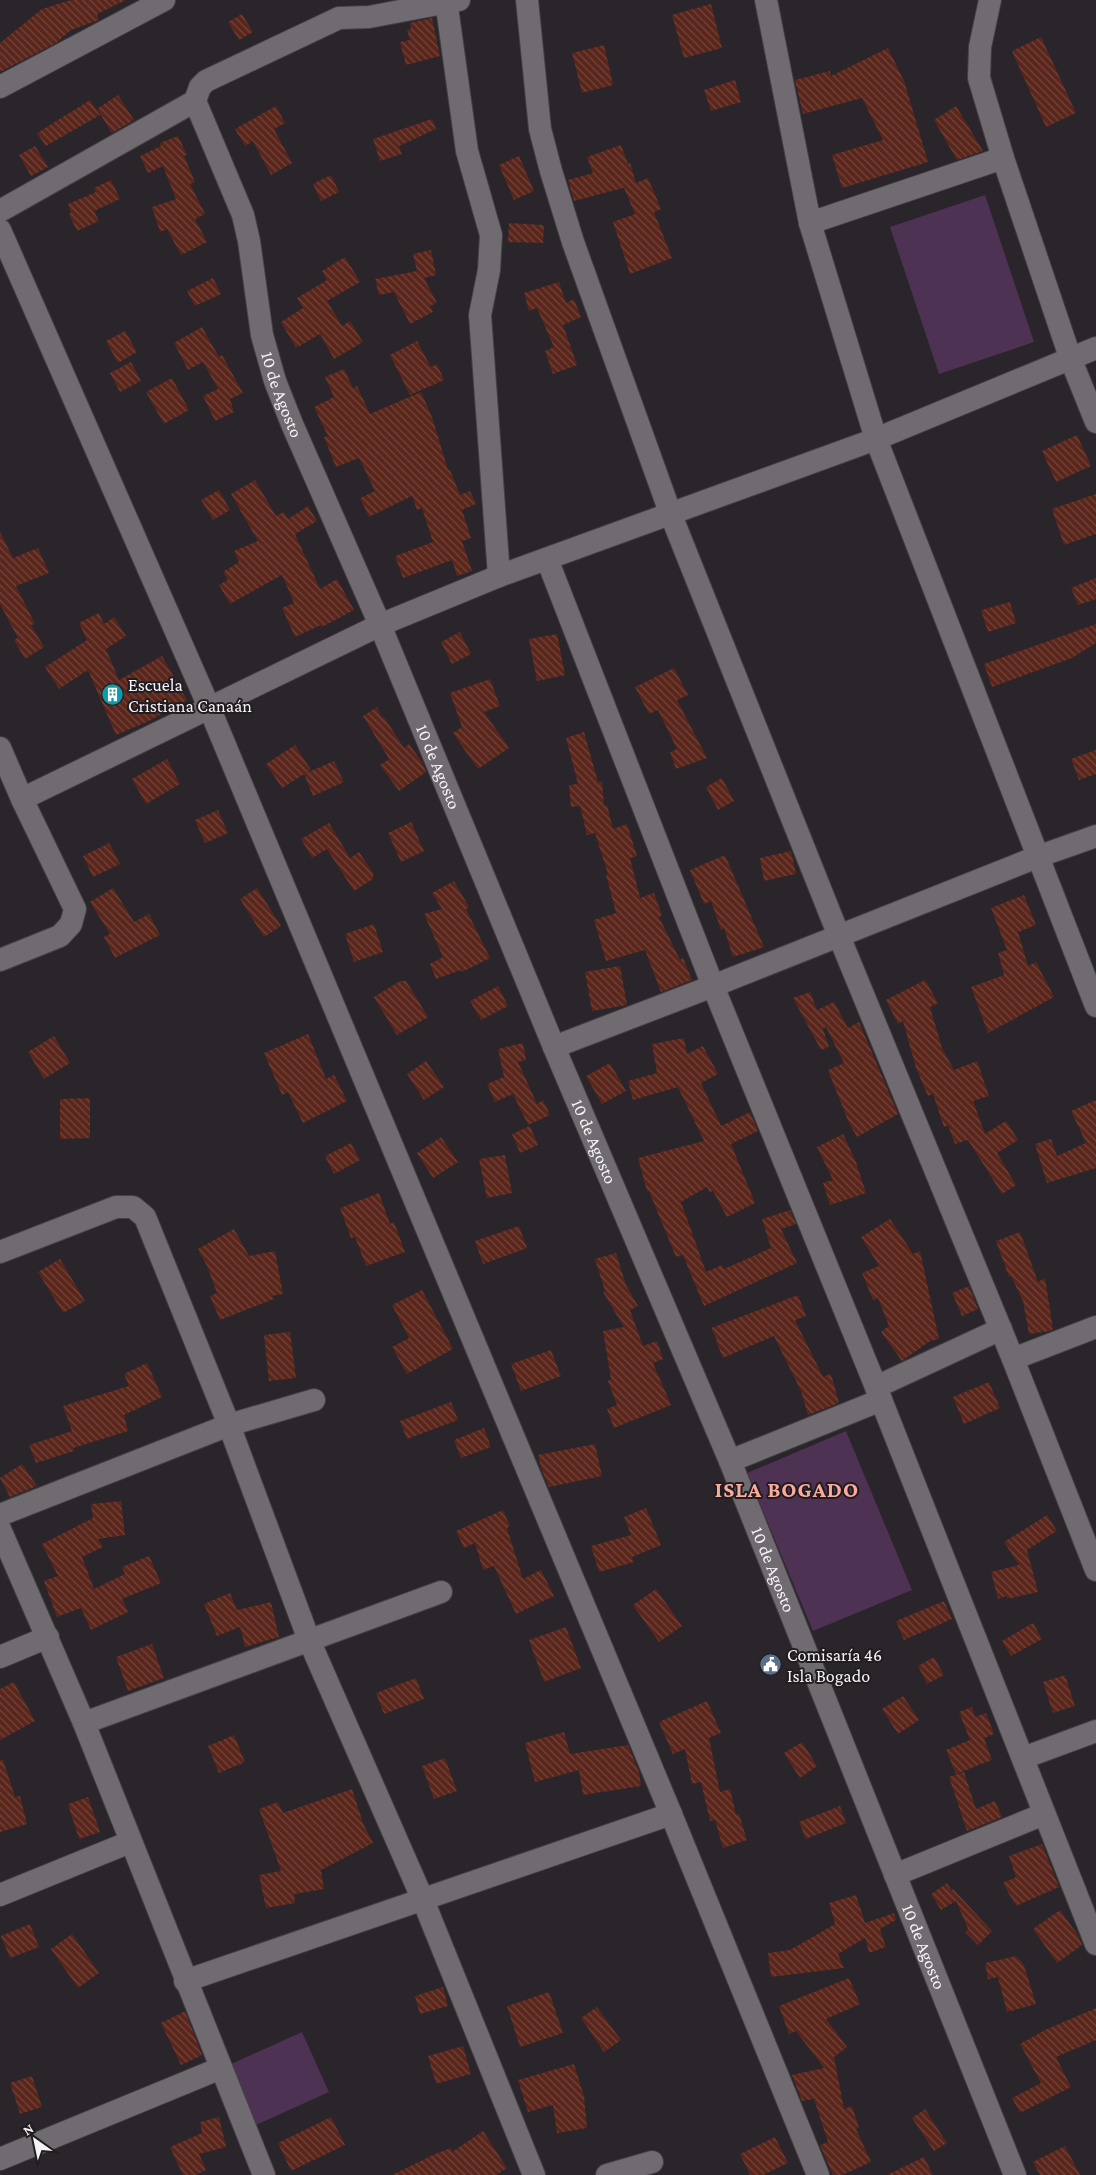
<svg xmlns="http://www.w3.org/2000/svg" width="1096" height="2175" font-family="'Crimson Pro',serif">
<style>
.garden{fill:#4d3253}
.building{fill:url(#building-back-hatch)}
.lines{fill:none;stroke-linecap:round;stroke-linejoin:round}
.street-casing{stroke:#444045;stroke-width:24}
.street{stroke:#706b71;stroke-width:22}
.labels{text-anchor:middle;stroke-width:4;stroke-linejoin:round;paint-order:stroke}
.street-label{font-size:18px;fill:#f6f3f7;stroke:#201c20}
.poi-label{font-size:18px;fill:#f6f3f7;stroke:#201c20;text-anchor:start}
.district-label{font-size:22px;font-weight:bold;letter-spacing:1px;fill:#fcaa9b;stroke:#201c20}
</style>
<defs>
<pattern id="building-back-hatch" width="6" height="6" patternUnits="userSpaceOnUse" patternTransform="scale(1.25)"><rect width="6" height="6" fill="#5a251a"/><path d="M-1 5l2 2M0 0l6 6M5-1l2 2" fill="none" stroke="#72453c"/></pattern>
</defs>
<rect width="100%" height="100%" fill="#29252a"/>
<g class="garden">
<path d="M985 195 1034 342 939 374 890 227Z"/>
<path d="M846 1431 912 1590 813 1631 747 1473Z"/>
<path d="M302 2032 329 2092 256 2125 229 2065Z"/>
</g>
<g class="building">
<path d="M71 0H126L97 14 99 20 71 30 56 43 0 72V43L42 9Z"/>
<path d="M711 4 722 48 684 58 672 15Z"/>
<path d="M242 14 253 32 239 40 228 22Z"/>
<path d="M432 18 440 56 406 65 400 42 410 40 407 30 411 29 410 23Z"/>
<path d="M1041 37 1076 113 1046 127 1012 51Z"/>
<path d="M604 45 613 85 582 93 572 53Z"/>
<path d="M888 48 904 81 928 162 842 188 832 155 883 140 862 98 803 114 795 80 830 71 831 76Z"/>
<path d="M735 80 741 102 711 111 704 90Z"/>
<path d="M118 95 134 120 112 133 97 109Z"/>
<path d="M90 100 100 115 46 146 37 133Z"/>
<path d="M276 106 285 123 274 129 292 163 271 175 253 141 245 146 235 129Z"/>
<path d="M956 106 983 151 957 160 934 120Z"/>
<path d="M432 119 436 129 399 146 402 154 380 161 373 139Z"/>
<path d="M178 136 187 155 184 156 195 182 190 184 205 214 195 219 207 242 181 255 167 229 160 232 152 207 176 199 163 166 148 173 140 156 161 146 160 143Z"/>
<path d="M621 145 628 164 630 163 636 183 648 178 661 209 654 212 672 258 630 274 613 222 635 214 624 188 627 187 574 201 568 180 593 173 587 157Z"/>
<path d="M35 146 48 167 31 176 19 155Z"/>
<path d="M519 156 534 191 514 200 499 165Z"/>
<path d="M331 175 339 192 321 201 313 184Z"/>
<path d="M111 180 120 199 94 211 99 221 77 231 69 214 71 213 68 204 96 192 94 188Z"/>
<path d="M509 223 544 225 543 243 508 242Z"/>
<path d="M431 250 436 275 424 278 437 303 430 306 433 312 410 324 394 292 379 295 375 279 417 271 413 254Z"/>
<path d="M345 257 360 282 327 301 342 326 350 321 363 342 334 359 320 334 296 348 281 322 303 308 297 298 327 280 322 271Z"/>
<path d="M213 278 221 294 195 306 187 291Z"/>
<path d="M559 282 566 303 574 299 581 317 563 325 577 365 553 374 545 351 554 347 537 308 529 311 524 293Z"/>
<path d="M202 327 219 357 222 355 243 393 230 399 234 412 215 421 203 396 218 389 203 362 188 370 174 343Z"/>
<path d="M125 331 137 352 118 363 106 341Z"/>
<path d="M417 341 431 367 437 364 444 380 410 395 390 355Z"/>
<path d="M131 362 141 381 120 392 110 373Z"/>
<path d="M344 369 353 388 357 386 370 414 421 392 432 417 448 470H450L460 495 470 491 476 504 462 510 471 538 462 541 472 571 457 576 452 560 403 578 395 556 433 542 422 508 417 510 412 496 369 517 360 498 375 491 359 458 336 467 324 437 328 436 314 407 334 397 325 377Z"/>
<path d="M172 378 189 410 164 424 146 392Z"/>
<path d="M1077 435 1091 466 1056 482 1042 451Z"/>
<path d="M255 480 276 516 284 512 288 519 308 506 317 521 295 534 320 589 337 579 354 610 322 627 321 625 295 637 282 608 294 603 282 575 230 604 219 585 228 580 223 572 239 562 234 551 258 541 231 494Z"/>
<path d="M219 490 230 510 213 520 201 500Z"/>
<path d="M1096 494V534L1064 545 1052 509Z"/>
<path d="M0 532 13 558 38 548 49 573 16 586 35 624 31 625 44 647 25 659 14 640 18 638 0 604Z"/>
<path d="M1096 578V599L1078 605 1071 588Z"/>
<path d="M1010 602 1016 623 988 632 981 610Z"/>
<path d="M99 613 104 624 114 617 126 636 106 649 119 680 162 656 187 700 149 721 116 735 88 670 59 689 45 667 87 640 79 623Z"/>
<path d="M1096 624V643L1072 658 992 687 984 664Z"/>
<path d="M460 632 471 654 452 664 441 642Z"/>
<path d="M557 634 565 675 537 681 529 639Z"/>
<path d="M674 668 688 695 677 700 707 758 676 769 670 752 677 749 658 710 649 714 635 687Z"/>
<path d="M490 679 500 706 484 712 509 748 478 769 453 733 462 727 450 693Z"/>
<path d="M377 707 382 718 384 717 404 748 409 744 422 762 426 772 399 791 380 765 389 759 363 716Z"/>
<path d="M584 732 598 782H602L604 806 607 805 613 829 627 824 637 856 630 858 640 898 654 893 662 915 659 917 680 960 683 958 692 980 661 992 645 950 606 961 594 920 616 913 606 875 608 874 595 833 587 835 580 806 571 807 569 785 578 784 566 738Z"/>
<path d="M295 745 311 770 282 788 266 764Z"/>
<path d="M1096 750V774L1079 780 1071 759Z"/>
<path d="M167 759 180 784 146 804 132 779Z"/>
<path d="M334 761 344 782 313 796 304 774Z"/>
<path d="M722 778 734 801 718 810 706 787Z"/>
<path d="M218 810 228 833 205 843 195 820Z"/>
<path d="M411 822 424 851 401 862 388 833Z"/>
<path d="M329 823 350 858 359 852 373 873V879L354 891 327 849 312 858 301 839Z"/>
<path d="M109 843 120 864 93 877 83 856Z"/>
<path d="M791 851 796 874 764 881 760 858Z"/>
<path d="M725 855 764 947 733 957 724 928 721 930 711 901 704 904 690 870Z"/>
<path d="M454 881 469 907 466 909 490 958 462 972 461 970 436 979 430 964 443 957 424 914 442 909 432 893Z"/>
<path d="M113 888 134 922 149 914 160 935 115 958 104 937 110 934 90 902Z"/>
<path d="M257 888 281 926 264 937 240 899Z"/>
<path d="M1024 895 1036 925 1018 932 1028 966 1036 962 1054 997 988 1033 971 987 1004 975 998 953 1007 950 991 908Z"/>
<path d="M374 924 383 952 354 962 345 934Z"/>
<path d="M620 966 627 1005 592 1011 585 972Z"/>
<path d="M925 980 938 1003 930 1007 942 1048 953 1068 954 1070 977 1061 989 1096 973 1101 985 1134 1006 1121 1018 1140 997 1153 1016 1185 1002 1194 968 1140 955 1144 948 1125 944 1127 933 1094 928 1096 916 1068 903 1021 898 1024 886 1000Z"/>
<path d="M400 981H406L428 1017 397 1035 374 997Z"/>
<path d="M498 986 508 1006 481 1020 470 1001Z"/>
<path d="M810 992 817 1010 834 1002 848 1028 859 1022 898 1114 857 1137 849 1123 828 1070 844 1063 826 1027 823 1029 829 1047 821 1050 793 998Z"/>
<path d="M308 1034 326 1079 334 1075 347 1101 303 1123 288 1092 282 1095 264 1053Z"/>
<path d="M54 1036 70 1063 44 1079 28 1052Z"/>
<path d="M684 1038 687 1054 703 1046 718 1074 701 1083 721 1126 750 1112 758 1131 731 1144 755 1203 727 1217 713 1191 709 1192 707 1187 681 1202 706 1272 722 1265 724 1269 771 1248 762 1219 790 1210 796 1224 781 1229 797 1263 704 1306 683 1255 676 1257 649 1191H647L638 1158 704 1141 678 1087 633 1100 628 1081 657 1073 652 1044Z"/>
<path d="M523 1043 526 1060 518 1062 537 1104 543 1100 550 1115 528 1125 513 1094 495 1102 487 1084 504 1077 498 1049Z"/>
<path d="M426 1061 444 1087 424 1100 407 1074Z"/>
<path d="M610 1063 626 1091 602 1104 586 1076Z"/>
<path d="M90 1098V1138L60 1139V1099Z"/>
<path d="M1096 1100V1168L1047 1183 1035 1144 1051 1139 1057 1156 1086 1143 1071 1111Z"/>
<path d="M530 1126 538 1145 520 1153 512 1134Z"/>
<path d="M843 1134 856 1162 866 1193 830 1205 823 1183 833 1180 817 1147Z"/>
<path d="M441 1137 458 1162 433 1178 417 1153Z"/>
<path d="M351 1143 360 1160 334 1174 325 1156Z"/>
<path d="M505 1155 512 1193 487 1198 479 1159Z"/>
<path d="M379 1193 390 1224 394 1222 405 1252 366 1266 355 1237 351 1238 340 1208Z"/>
<path d="M890 1219 913 1254 920 1251 939 1339 930 1341 902 1361 881 1332 889 1326 878 1298 873 1300 862 1273 879 1266 861 1237Z"/>
<path d="M519 1226 527 1248 483 1264 475 1241Z"/>
<path d="M234 1229 249 1256 275 1251 283 1294 272 1296 274 1299 220 1320 210 1296 217 1293 207 1266 198 1249Z"/>
<path d="M1020 1232 1038 1282 1045 1278 1053 1329 1050 1331 1029 1334 1023 1301 1011 1276 1009 1277 996 1241Z"/>
<path d="M616 1253 626 1285 638 1306 630 1310 643 1346 657 1341 663 1359 653 1363 671 1405 614 1428 607 1409 617 1405 608 1381 611 1379 603 1331 624 1327 603 1292 605 1291 595 1259Z"/>
<path d="M60 1259 85 1301 63 1313 38 1272Z"/>
<path d="M969 1286 978 1309 962 1316 952 1293Z"/>
<path d="M422 1290 453 1349 407 1374 392 1347 409 1338 392 1305Z"/>
<path d="M798 1295 806 1316 795 1320 823 1377 831 1374 839 1403 808 1415 801 1391 774 1336 723 1358 716 1341 717 1340 711 1328Z"/>
<path d="M290 1332 296 1378 269 1381 264 1335Z"/>
<path d="M551 1350 561 1376 521 1391 511 1364Z"/>
<path d="M147 1363 162 1397 124 1415 128 1431 73 1448 74 1451 36 1463 29 1445 72 1431 63 1406 129 1386 124 1374Z"/>
<path d="M989 1382 1000 1408 964 1424 953 1397Z"/>
<path d="M451 1402 458 1420 407 1439 400 1421Z"/>
<path d="M484 1428 491 1447 461 1458 454 1440Z"/>
<path d="M595 1444 602 1476 549 1487 541 1468 538 1455Z"/>
<path d="M22 1464 37 1486 10 1497 0 1478Z"/>
<path d="M121 1501 125 1535 98 1539 103 1547 82 1557 94 1589 125 1574 122 1567 149 1556 161 1583 122 1599 128 1612 91 1630 81 1608 57 1617 44 1581 58 1576 42 1544 93 1518 91 1504Z"/>
<path d="M646 1508 661 1545 632 1557 634 1562 599 1572 591 1546 631 1535 624 1517Z"/>
<path d="M503 1510 510 1526 507 1528 523 1579 541 1570 554 1596 516 1614 494 1566 483 1570 475 1543 464 1548 456 1531Z"/>
<path d="M1047 1515 1057 1531 1027 1550 1038 1592 1012 1598H1007L1006 1596 998 1599 991 1572 1019 1565 1004 1542Z"/>
<path d="M656 1589 682 1626 659 1642 633 1605Z"/>
<path d="M230 1593 237 1610 271 1602 279 1637 245 1647 240 1627 217 1636 204 1604Z"/>
<path d="M944 1601 952 1619 904 1640 896 1621Z"/>
<path d="M1033 1623 1042 1639 1011 1656 1002 1641Z"/>
<path d="M566 1627 581 1668 544 1682 529 1640Z"/>
<path d="M152 1644 164 1678 128 1691 116 1657Z"/>
<path d="M934 1657 944 1675 927 1684 918 1666Z"/>
<path d="M1065 1675 1075 1706 1053 1713 1043 1682Z"/>
<path d="M416 1678 424 1699 384 1714 376 1693Z"/>
<path d="M14 1682 35 1721 0 1740V1689Z"/>
<path d="M903 1696 919 1720 898 1734 882 1709Z"/>
<path d="M707 1701 721 1733 709 1738 720 1792 730 1789 736 1815 739 1814 747 1840 723 1848 715 1820 710 1821 701 1782 692 1784 685 1749 673 1754 659 1722Z"/>
<path d="M972 1707 975 1717 986 1713 994 1734 984 1738 992 1760 956 1774 946 1750 970 1740 959 1712Z"/>
<path d="M564 1732 570 1754 628 1745 639 1772 641 1786 583 1795 579 1770 535 1782 525 1743Z"/>
<path d="M234 1735 245 1762 219 1773 208 1746Z"/>
<path d="M802 1742 817 1766 800 1778 784 1753Z"/>
<path d="M445 1758 457 1791 434 1799 422 1766Z"/>
<path d="M0 1760H3L15 1797 20 1796 27 1824 0 1832Z"/>
<path d="M964 1772 976 1809 995 1801 1002 1817 967 1831 949 1777Z"/>
<path d="M352 1789 363 1823 373 1843 321 1870 324 1889 294 1894 295 1903 266 1908 259 1875 281 1871 259 1809 278 1802 283 1813Z"/>
<path d="M88 1797 100 1832 79 1839 68 1804Z"/>
<path d="M840 1806 846 1823 806 1839 799 1822Z"/>
<path d="M1042 1844 1059 1887 1016 1906 1003 1883 1016 1877 1009 1856Z"/>
<path d="M947 1883 952 1891 953 1889 992 1931 978 1945 965 1932 968 1929 956 1901 941 1910 931 1894Z"/>
<path d="M856 1895 865 1923 894 1913 896 1920 880 1929 886 1947 869 1953 865 1938 838 1954 844 1968 771 1977 768 1953 790 1950 835 1924 829 1903Z"/>
<path d="M1060 1910 1078 1935 1082 1945 1057 1963 1033 1929Z"/>
<path d="M30 1924 39 1947 10 1958 1 1936Z"/>
<path d="M72 1934 99 1973 78 1988 51 1949Z"/>
<path d="M1016 1956 1024 1965 1036 2004 1007 2012 998 1977 988 1979 985 1963Z"/>
<path d="M849 1978 860 2004 826 2019 847 2047 834 2057 844 2109 852 2106 859 2128 856 2129 871 2162 842 2175H833L820 2145 828 2142 814 2099 802 2101 792 2075 824 2068 796 2031 789 2034 779 2006Z"/>
<path d="M443 1987 448 2006 420 2014 415 1996Z"/>
<path d="M549 1992 563 2033 520 2047 507 2006Z"/>
<path d="M597 2007 621 2040 604 2052 581 2018Z"/>
<path d="M1096 2008V2040L1056 2057 1071 2087 1020 2113 1012 2098 1041 2083 1020 2044 1045 2030Z"/>
<path d="M185 2011 202 2055 181 2065 161 2023Z"/>
<path d="M463 2046 471 2074 436 2084 428 2056Z"/>
<path d="M574 2064 584 2096 587 2128 557 2133 553 2105 528 2112 518 2080Z"/>
<path d="M32 2076 42 2107 20 2114 10 2083Z"/>
<path d="M925 2109 947 2143 934 2151 912 2118Z"/>
<path d="M219 2117 226 2147 199 2154 206 2170 196 2175H183L170 2147 202 2133 200 2122Z"/>
<path d="M331 2117 345 2145 291 2171 278 2143Z"/>
<path d="M483 2131 507 2168 496 2175H392L435 2154 451 2148 452 2152Z"/>
<path d="M775 2137 788 2163 763 2175H750L740 2154Z"/>
<path d="M1065 2146 1080 2175H1040L1033 2162Z"/>
<path d="M924 2157 933 2175H887Z"/>
</g>
<g class="lines">
<defs>
<g id="street">
<path d="M446 0 467 151 491 235 489 270 480 315 499 576"/>
<path d="M527 0 540 129 551 171 573 242 671 515 839 936 1013 1359 1096 1570"/>
<path d="M766 0 810 223 876 439 1096 1006"/>
<path d="M990 0 980 47 979 78 1003 158 1071 360 1096 422"/>
<path d="M0 87 164 0"/>
<path id="s1" d="M195 101 243 215 249 241 262 335 275 381 292 424 380 625 554 1047 730 1461 1015 2175"/>
<path d="M0 211 195 101 200 87 206 81 339 18 369 17 459 0"/>
<path d="M810 223 1003 158"/>
<path d="M0 230 209 707 671 1814 818 2175"/>
<path d="M547 559 713 986 876 1387 1096 1944"/>
<path d="M0 748 22 799 75 909 71 924 60 936 0 960"/>
<path d="M22 799 380 625 499 576 876 439 1096 348"/>
<path d="M554 1047 713 986 1037 857 1096 836"/>
<path d="M0 1252 116 1207H133L145 1217 229 1425 309 1640 423 1900 534 2175"/>
<path d="M1013 1359 1096 1327"/>
<path d="M876 1387 1001 1329"/>
<path d="M730 1461 881 1400"/>
<path d="M0 1515 229 1425 314 1400"/>
<path d="M0 1529 84 1723 264 2175"/>
<path d="M0 1657 48 1637"/>
<path d="M84 1723 441 1592"/>
<path d="M1023 1758 1096 1731"/>
<path d="M895 1875 1044 1814"/>
<path d="M0 1895 130 1842"/>
<path d="M185 1981 671 1814"/>
<path d="M0 2159 221 2068"/>
<path d="M607 2175 652 2162"/>
</g>
</defs>
<use href="#street" class="street-casing"/>
<use href="#street" class="street"/>
</g>
<defs>
<symbol id="building-disc" viewBox="-11 -11 22 22"><circle r="9.5" fill="#0f9aa8" stroke="#201c20"/><path d="M-4-6H4V6H1V3H-1V6H-4ZM-2.5-4.3h1.7v1.8h-1.7ZM.8-4.3h1.7v1.8H.8ZM-2.5-1h1.7V.8h-1.7ZM.8-1h1.7V.8H.8Z" fill="#fff"/></symbol>
<symbol id="civic-disc" viewBox="-11 -11 22 22"><circle r="9.5" fill="#5c6f8a" stroke="#201c20"/><path d="M-.6-6.5H3V-4.5H.6V-3L4-1V1h2V6H-6V1h2V-1L-.6-3ZM-1.2 2.5V6h2.4V2.5Z" fill="#fff"/></symbol>
</defs>
<g fill-rule="evenodd">
<use href="#building-disc" x="100" y="682" width="25" height="25"/>
<use href="#civic-disc" x="758" y="1652" width="25" height="25"/>
</g>
<g class="labels">
<g class="street-label">
<text dy="6" stroke="none"><textPath href="#s1" startOffset="308">10 de Agosto</textPath></text>
<text dy="6" stroke="none"><textPath href="#s1" startOffset="712">10 de Agosto</textPath></text>
<text dy="6" stroke="none"><textPath href="#s1" startOffset="1118">10 de Agosto</textPath></text>
<text dy="6" stroke="none"><textPath href="#s1" startOffset="1582">10 de Agosto</textPath></text>
<text dy="6" stroke="none"><textPath href="#s1" startOffset="1988">10 de Agosto</textPath></text>
</g>
<g class="poi-label">
<text x="128" y="691">Escuela<tspan x="128" dy="21">Cristiana Canaán</tspan></text>
<text x="787" y="1661">Comisaría 46<tspan x="787" dy="21">Isla Bogado</tspan></text>
</g>
<g class="district-label">
<text x="787" y="1497">ISLA BOGADO</text>
</g>
</g>
<g transform="translate(35 2140) rotate(327)" stroke="#201c20" stroke-width="4" paint-order="stroke">
<path d="M0-4L9 19L0 12L-9 19Z" fill="#f6f3f7"/>
<text y="-8" font-size="14" font-weight="bold" text-anchor="middle" fill="#f6f3f7">N</text>
</g>
</svg>
